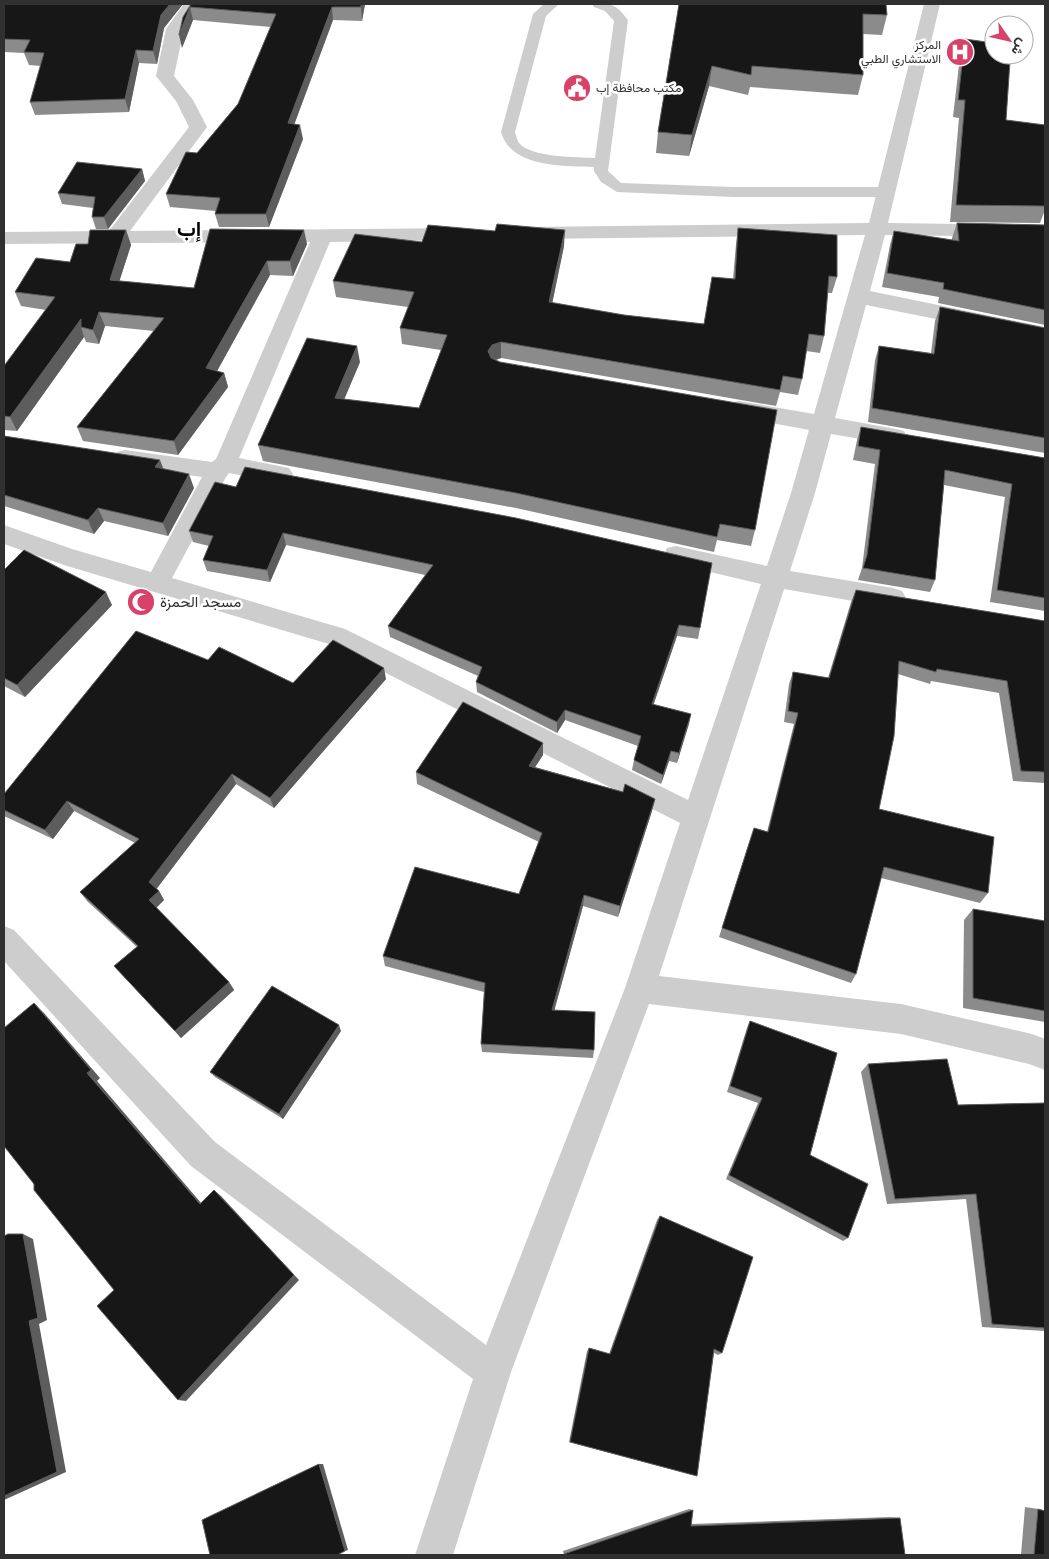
<svg xmlns="http://www.w3.org/2000/svg" width="1049" height="1559" font-family="Quicksand,Vazirmatn,sans-serif">
<style>
.lines{fill:none;stroke-linecap:round;stroke-linejoin:round}
.lane{fill:#cdcdcd;fill-rule:evenodd}
.street{fill:#cdcdcd;fill-rule:evenodd}
.wall{fill:#8b8b8b}
.shaded-wall{fill:#5d5d5d}
.building{fill:#171717;stroke:#5d5d5d}
.labels{text-anchor:middle;stroke-width:5;stroke-linejoin:round;paint-order:stroke}
.far-poi-label{font-size:12px;fill:#303030;stroke:#fff;text-anchor:end}
.poi-label{font-size:15px;fill:#303030;stroke:#fff;text-anchor:start}
.far-town-label{font-size:21px;font-weight:bold;fill:#000;stroke:#fff}
</style>
<rect width="100%" height="100%" fill="#fff"/>
<g class="lines">
<path class="lane" d="M544 4H559L546 16 515 132C516 135 517 140 519 143 532 158 577 157 595 158L614 21 605 11 594 7 592 4C611 3 616 4 628 20L608 171 621 183 733 187H886L891 189 894 192 891 195 886 197H733L617 192 601 182 594 171V167C564 166 511 168 501 132L533 14Z"/>
<path class="street" d="M184 4H200L184 29 174 76 193 100 207 127 130 231 462 228 469 230 472 234 469 238 462 240 330 242 239 458 289 468 293 474 289 480 281 483 229 473 226 477 172 578 345 629 688 800 761 584 676 564 667 562 664 555 667 548 676 546 767 566 791 493 809 430 739 417 731 415 728 409 731 403 739 401 814 414 865 235 528 239 521 237 518 233 521 229 528 227 869 223 924 4H940L888 223 1045 225V237L885 235 870 291 1045 327V341L866 305 835 418 896 429 904 431 907 437 904 443 896 445 831 434 815 493 790 571 893 588 902 591 906 598 902 605 893 608 784 589 659 976 901 1004 1032 1034 1045 1039V1070L1029 1064 901 1034 649 1004 511 1372 453 1555H415L473 1379 191 1166 4 961V926L14 930 215 1142 486 1345 625 988 680 823 329 644 67 566 4 544V525L72 549 151 572 202 477 125 466 117 464 113 458 117 452 125 450 212 462 216 459 310 242 4 244V232L109 231 189 127 176 101 156 76 166 29Z"/>
</g>
<g class="wall">
<path d="M4 4H183L164 28 157 64 139 63 129 112 35 115 30 102 41 66 29 65 24 53 4 52Z"/>
<path d="M191 4H365L362 21 333 20 294 124 303 139 269 227H219L215 214 216 211 170 207 166 194 197 153 238 104 271 27 193 20 182 48Z"/>
<path d="M679 4 887 15 882 35 863 34V75L858 95 750 87 748 95 709 86 689 156 656 153 658 132Z"/>
<path d="M965 39 1006 120 1045 125V210L1040 223 950 222 959 118 953 117 960 56Z"/>
<path d="M142 169 145 181 108 229H96L92 217 93 208 62 204 58 193Z"/>
<path d="M957 223 1045 225V325L938 303 939 297 882 287 890 245 894 231 952 240V238Z"/>
<path d="M738 228 837 277 832 293H828L824 336 820 353 806 351 802 379 798 395 780 392 776 406 501 358 496 360 755 530 751 546 717 540 714 552 516 508 263 461 258 445 360 362 344 399 419 408 441 350 402 344 400 328 408 307 336 297 333 281 422 242 564 246 552 303 624 315 704 324 733 279 736 244Z"/>
<path d="M126 230 131 245 119 281 194 288 307 244 293 276 270 275 217 371 224 373 228 387 178 455 83 441 77 427 154 331 105 326 99 344 86 342 84 337 17 431 4 430V366L46 310 21 306 15 292 70 262 88 244Z"/>
<path d="M940 307 1045 328V453L868 422 875 360 879 346 931 353 935 321Z"/>
<path d="M861 427 1045 458V611L990 602 1005 497 944 485 935 580 930 592 858 580 862 568 875 464 853 460 857 440Z"/>
<path d="M4 436 163 468 194 488 168 536 104 521 94 534 4 506Z"/>
<path d="M236 487 712 563 698 639 677 636 653 705 691 714 677 763 669 761 661 784 632 770 634 760 638 746 565 720 557 733 477 692 476 682 478 676 390 637 388 626 425 575 286 545 270 582 207 571 203 560 209 546 193 542 189 531Z"/>
<path d="M4 570 112 605 25 697 4 686Z"/>
<path d="M856 590 1045 621V783L1013 781 999 693 931 681 930 684 898 674 879 809 988 893 980 903 881 878 856 974 851 983 719 937 754 828 767 832 794 724 784 722 789 684 793 672 828 678 851 602Z"/>
<path d="M208 660 293 683 386 679 274 808 236 784 156 889 159 891 164 900 156 908 229 982 234 990 181 1038 114 966 137 947 87 901 80 892 135 843 74 811 53 839 4 816V794Z"/>
<path d="M543 755 535 767 623 792 655 799 652 811 618 917 583 906 554 1010 594 1050 593 1058 482 1052 481 1044 484 992 385 966 383 956 519 894 539 842 417 784 416 772Z"/>
<path d="M973 909 1045 921V1022L963 1008 964 920Z"/>
<path d="M750 1021 848 1238 843 1241 726 1179 758 1103 727 1092 747 1028Z"/>
<path d="M341 1031 283 1119 215 1077 210 1072Z"/>
<path d="M868 1064 958 1105 1045 1103V1331L982 1327 966 1199 887 1204 861 1072Z"/>
<path d="M660 1216 722 1353 718 1355 714 1353 697 1476 569 1442 587 1351 589 1348 609 1354 657 1220Z"/>
<path d="M1025 1507 1038 1509 1045 1555H1021Z"/>
<path d="M689 1509 693 1510 691 1524 890 1517 900 1518 905 1555H564L563 1551Z"/>
</g>
<g class="shaded-wall">
<path d="M170 4H183L164 28 157 64 153 51 161 15Z"/>
<path d="M361 4H365L362 21 361 7Z"/>
<path d="M190 7 193 20 182 48 179 35Z"/>
<path d="M332 7 333 20 290 136 288 123Z"/>
<path d="M136 50 139 63 129 112 125 99Z"/>
<path d="M712 66 709 86 689 156 692 135Z"/>
<path d="M300 125 303 139 269 227 266 214Z"/>
<path d="M142 169 145 181 108 229 104 217Z"/>
<path d="M126 230 131 245 115 295 110 280Z"/>
<path d="M304 230 307 244 293 276 290 261Z"/>
<path d="M565 230 564 246 549 319V302Z"/>
<path d="M267 261 270 275 211 382 206 368Z"/>
<path d="M99 312 105 326 99 344 93 330Z"/>
<path d="M81 319V327L84 337 17 431 10 417Z"/>
<path d="M501 342V358L492 361 488 351 492 345Z"/>
<path d="M357 346 360 362 338 414 335 398Z"/>
<path d="M224 373 228 387 178 455 174 441Z"/>
<path d="M160 460 165 473 155 467Z"/>
<path d="M189 474 194 488 168 536 163 523Z"/>
<path d="M98 508 104 521 94 534 88 520Z"/>
<path d="M283 533 286 545 270 582 267 570Z"/>
<path d="M106 592 112 605 25 697 17 685Z"/>
<path d="M679 625 677 636 650 715 652 704Z"/>
<path d="M384 668 386 679 274 808 270 798Z"/>
<path d="M565 710V720L557 733V722Z"/>
<path d="M691 714 689 724 677 763 679 753Z"/>
<path d="M543 743V755L528 778 529 766Z"/>
<path d="M671 751 669 761 661 784 663 775Z"/>
<path d="M232 774 236 784 155 891 149 882Z"/>
<path d="M655 799 652 811 618 917 620 906Z"/>
<path d="M67 801 74 811 53 839 45 830Z"/>
<path d="M159 891 164 900 155 909 149 900Z"/>
<path d="M584 895 583 906 552 1019V1010Z"/>
<path d="M229 982 234 990 181 1038 175 1031Z"/>
<path d="M34 1003 44 1013 100 1078 97 1081 207 1210 200 1204 87 1073Z"/>
<path d="M339 1025 341 1031 283 1119 279 1114Z"/>
<path d="M214 1190 221 1196 299 1280 186 1401 178 1400Z"/>
<path d="M23 1234 33 1239 47 1320 39 1324 66 1472 4 1500 29 1321Z"/>
<path d="M319 1464H323L348 1550 345 1551Z"/>
</g>
<g class="building">
<path d="M4 4H170L161 15 153 51 136 50 125 99 30 102 44 53 24 52 30 40 4 39Z"/>
<path d="M191 4H361V7H332L288 123 300 125 266 214H215L220 198 166 194 186 152 197 153 238 104 276 14 190 7 179 35 183 17Z"/>
<path d="M679 4H886L887 15 863 14V75L752 66 751 75 712 66 692 135 658 132Z"/>
<path d="M965 39 994 43V55H1010V61L1006 120 1045 125V206L956 205 965 100H958Z"/>
<path d="M77 162 142 169 104 217H92L95 197 58 193Z"/>
<path d="M957 223 1045 225V310L943 289 944 283 887 273 894 231 959 241Z"/>
<path d="M497 224 565 230 549 302 624 315 704 324 712 277 735 279 738 228 837 235V277L829 276 824 336 809 334 802 379 783 376 780 390 501 342 492 345 488 351 491 358 500 362 777 410 755 530 720 524 717 537 516 493 258 445 307 338 357 346 335 398 419 408 447 335 400 328 414 292 333 281 355 234 422 242 428 225 495 231Z"/>
<path d="M210 229 304 230 290 261H267L206 368 224 373 174 441 77 427 164 318 99 312 93 330 81 327V319L10 417 4 416V366L55 297 15 292 36 258 70 262 76 244H88L90 230H126L110 280 194 288Z"/>
<path d="M940 307 1045 328V438L872 408 879 346 934 354Z"/>
<path d="M861 427 1045 458V598L997 590 1012 484 945 470 935 580 863 568 867 555 880 450 858 446Z"/>
<path d="M4 436 160 460 155 467 189 474 163 523 98 508 88 520 4 495Z"/>
<path d="M245 467 516 518 712 563 700 628 679 625 652 704 691 714 679 753 671 751 663 775 634 760 641 736 565 710 557 722 476 682 482 667 388 626 433 565 283 533 267 570 203 560 213 536 189 531 215 482 236 487Z"/>
<path d="M24 550 106 592 17 685 4 678V570Z"/>
<path d="M856 590 1045 621V772L1021 771 1007 681 937 669 936 672 899 661 894 736 879 809 994 837 988 893 884 867 856 974 722 928 754 828 768 832 798 713 788 711 793 672 829 678Z"/>
<path d="M136 631 208 660 219 647 293 683 333 640 384 668 270 798 232 774 149 882 159 891 149 900 229 982 175 1031 114 966 138 946 80 892 139 839 67 801 45 830 4 810V794Z"/>
<path d="M463 702 543 743 529 766 623 792 625 784 655 799 620 906 584 895 552 1010 595 1012 594 1050 481 1044 485 983 383 956 415 867 519 894 542 833 416 772Z"/>
<path d="M973 909 1045 921V1011L973 998Z"/>
<path d="M272 986 339 1025 279 1114 210 1072Z"/>
<path d="M34 1003 91 1070 87 1073 200 1204 214 1190 294 1275 178 1400 97 1306 114 1290 34 1190V1184L4 1146V1028Z"/>
<path d="M750 1021 837 1053 810 1155 868 1184 848 1238 729 1175 762 1098 730 1086Z"/>
<path d="M947 1059 958 1105 1045 1103V1328L992 1324 976 1194 895 1199 868 1064Z"/>
<path d="M660 1216 753 1257 722 1353 714 1349 697 1476 570 1442 589 1348 610 1354Z"/>
<path d="M8 1234H23L38 1318 29 1321 57 1472 4 1496V1236Z"/>
<path d="M319 1464 345 1551 337 1555H210L202 1520Z"/>
<path d="M1038 1509 1045 1511V1555H1034Z"/>
<path d="M693 1510 691 1526 900 1518 905 1555H565L564 1554Z"/>
</g>
<defs>
<symbol id="hospital-disc" viewBox="-11 -11 22 22"><circle r="9.5" fill="#d8416a" stroke="#fff"/><path d="M-5-5h3v3.5h4V-5h3V5h-3V1.5h-4V5h-3Z" fill="#fff"/></symbol>
<symbol id="civic-disc" viewBox="-11 -11 22 22"><circle r="9.5" fill="#d8416a" stroke="#fff"/><path d="M-.6-6.5H3V-4.5H.6V-3L4-1V1h2V6H-6V1h2V-1L-.6-3ZM-1.2 2.5V6h2.4V2.5Z" fill="#fff"/></symbol>
<symbol id="mosque-disc" viewBox="-11 -11 22 22"><circle r="9.5" fill="#d8416a" stroke="#fff"/><path d="M3.5-4.9A6 6 0 1 0 3.5 4.9A5 5 0 1 1 3.5-4.9Z" fill="#fff"/></symbol>
</defs>
<g fill-rule="evenodd">
<use href="#hospital-disc" x="944" y="36" width="32" height="32"/>
<use href="#civic-disc" x="561" y="72" width="32" height="32"/>
<use href="#mosque-disc" x="125" y="586" width="32" height="32"/>
</g>
<g class="labels">
<g class="far-poi-label">
<text x="941" y="49">المركز<tspan x="941" dy="14">الاستشاري الطبي</tspan></text>
<text x="596" y="92" text-anchor="start">مكتب محافظة إب</text>
</g>
<g class="poi-label">
<text x="160" y="607">مسجد الحمزة</text>
</g>
<g class="far-town-label">
<text x="189" y="236">إب</text>
</g>
</g>
<rect width="1049" height="1559" fill="none" stroke="#303030" stroke-width="10"/>
<g transform="translate(1009 40) rotate(124)"><circle r="24" fill="#ffffff" stroke="#acacac"/>
<path d="M0-4L9 19L0 12L-9 19Z" fill="#d8416a"/>
<text y="-8" font-size="14" font-weight="bold" text-anchor="middle" fill="#303030">ش</text>
</g>
</svg>
